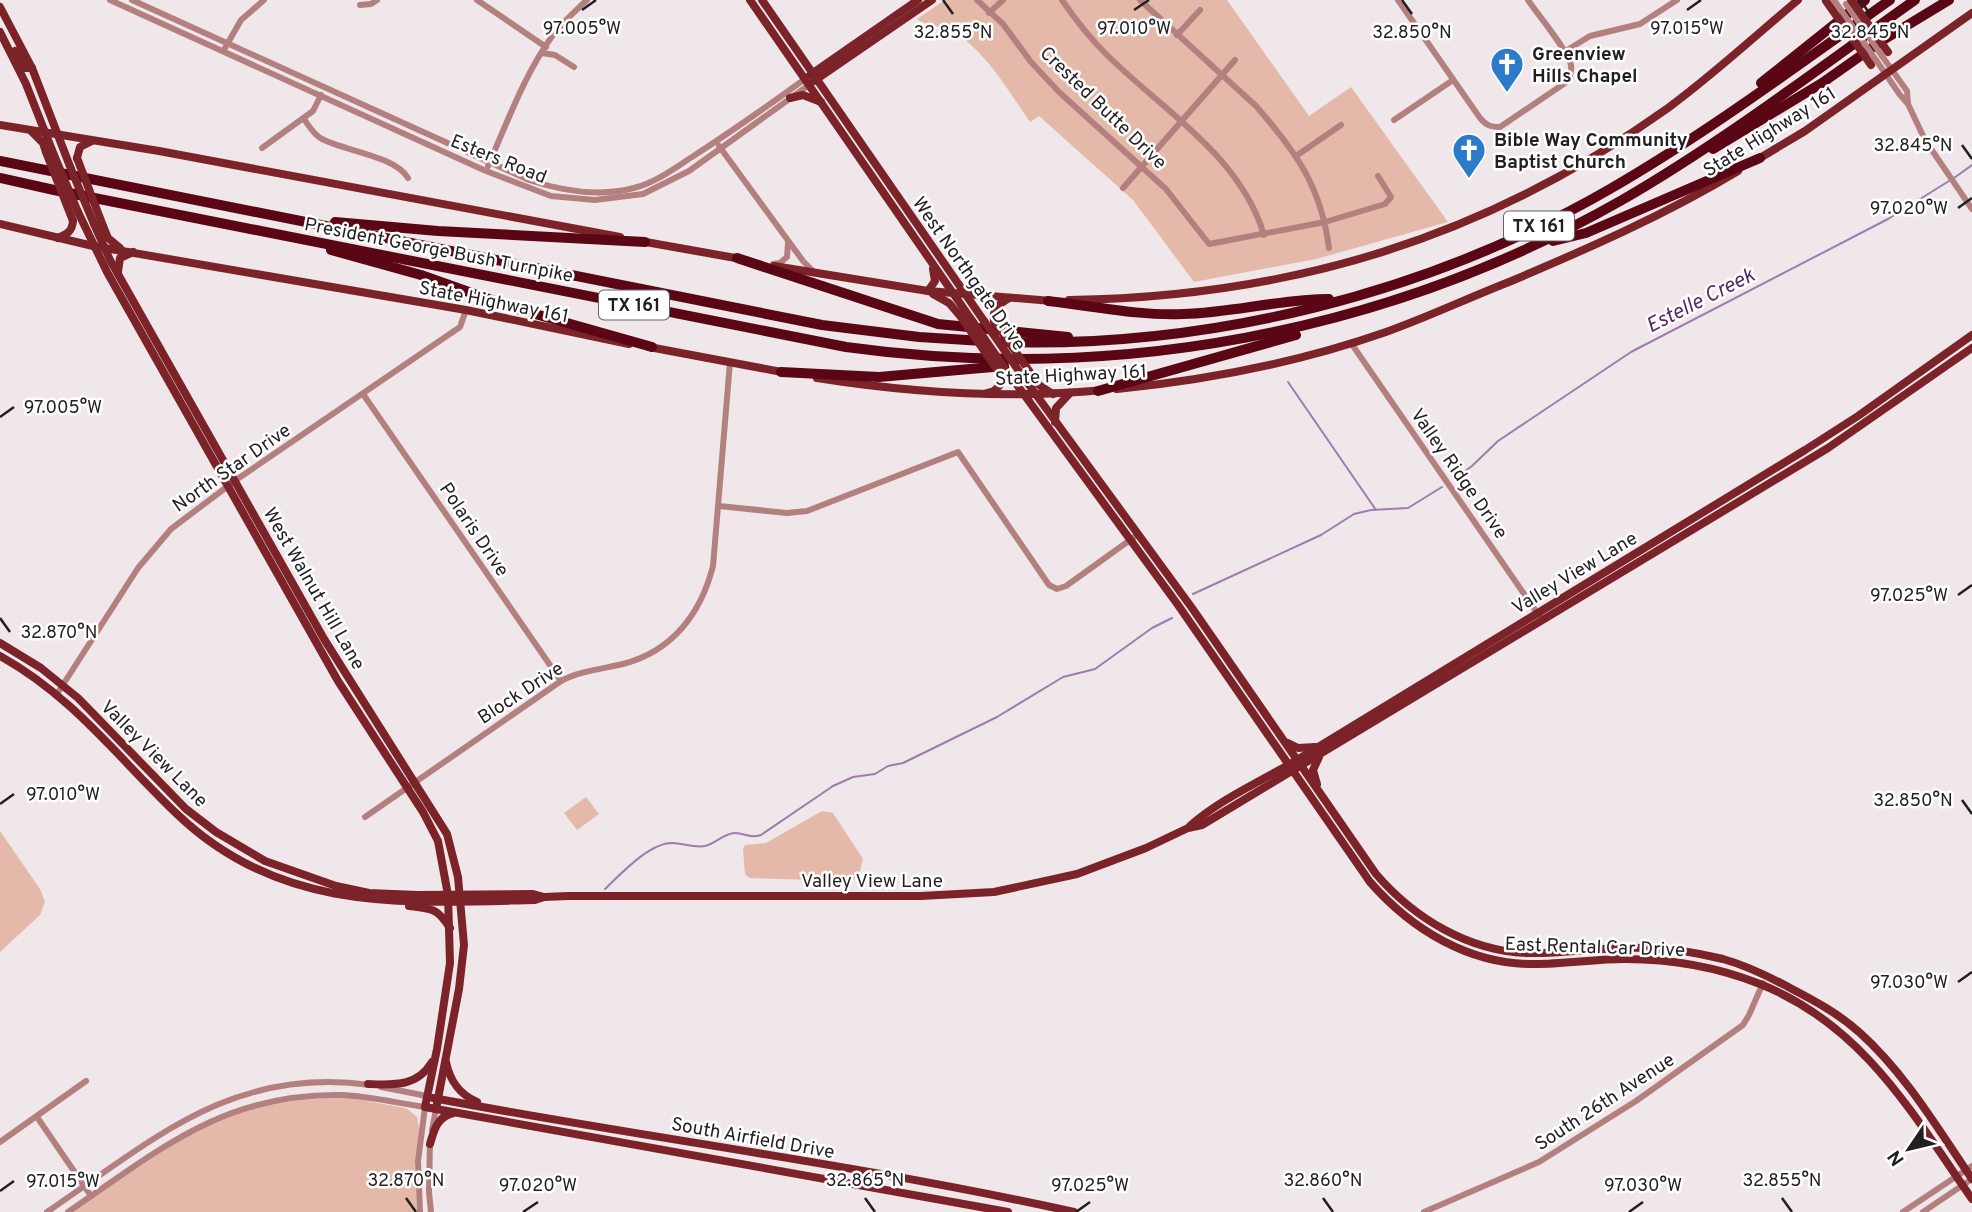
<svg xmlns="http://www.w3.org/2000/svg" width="1972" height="1212" font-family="Overpass,sans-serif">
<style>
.green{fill:#e5b9a9}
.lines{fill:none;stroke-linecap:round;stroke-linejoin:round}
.stream{stroke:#9f7bae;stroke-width:2}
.minor{stroke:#b4807f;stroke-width:6}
.major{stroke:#7c232a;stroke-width:8}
.highway{stroke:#5b0614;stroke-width:10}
.minor-bridge{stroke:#b4807f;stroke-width:6}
.major-bridge{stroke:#7c232a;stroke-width:8}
.ticks{fill:none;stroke:#221f20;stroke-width:2.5}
.labels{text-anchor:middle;stroke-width:5;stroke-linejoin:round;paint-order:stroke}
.shield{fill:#fff;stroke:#646263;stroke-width:2}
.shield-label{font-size:18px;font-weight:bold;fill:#221f20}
.poi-label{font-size:19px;font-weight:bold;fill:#221f20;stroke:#fff;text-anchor:start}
.street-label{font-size:19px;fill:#221f20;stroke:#fff}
.water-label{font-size:21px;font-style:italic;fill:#562867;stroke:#fff}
.ticks-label{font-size:18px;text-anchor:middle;fill:#221f20;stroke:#fff;stroke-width:5;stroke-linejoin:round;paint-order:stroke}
</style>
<rect width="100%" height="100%" fill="#efe7e9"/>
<g class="green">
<path d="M945 0H1227L1309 116 1351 87 1448 222 1316 259 1194 282 1133 200 1039 116 1030 122C1007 89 987 52 952 31 941 25 927 27 917 19Z"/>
<path d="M586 797 599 814 577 830 564 813Z"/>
<path d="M822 811 833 813 863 859 858 878 850 881 749 878 745 874 743 849 745 845 766 843Z"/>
<path d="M0 831 40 889 45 902 40 915 0 952Z"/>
<path d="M350 1098 406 1108 417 1117 419 1128 415 1170 417 1212H73C111 1186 157 1148 198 1129 246 1106 297 1097 350 1098Z"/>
</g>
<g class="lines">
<g class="stream">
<path d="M1954 178 1972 165"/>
<path d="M1288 382 1376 510"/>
<path d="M1454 479 1472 466 1498 441 1631 352 1888 219 1949 181"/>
<path d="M1193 594 1321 535 1354 514 1371 510 1408 508 1442 487"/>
<path d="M605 889C621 874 649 843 672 843 683 843 693 848 705 846 715 844 724 833 735 833 745 833 750 839 761 835L833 786 853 777 875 774 888 766 903 763 997 717 1063 677 1095 669 1152 628 1172 618"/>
</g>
<g class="minor">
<path d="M110 0 486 171 551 196 595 200 643 194 689 171 809 85"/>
<path d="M132 0 529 180C562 191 600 197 634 188 657 182 676 167 695 155 732 131 769 105 805 79"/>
<path d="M477 0 546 47"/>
<path d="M977 0 1003 24 1031 62 1059 92 1166 189 1209 244 1325 222 1385 204 1391 197 1378 176"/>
<path d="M1062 0C1075 19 1090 38 1106 54 1162 110 1240 155 1264 235"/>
<path d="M1140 0 1256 106C1296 152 1321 186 1329 248"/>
<path d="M1398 0 1480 118C1486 125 1490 127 1500 127L1568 81C1570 76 1572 71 1571 65 1567 49 1538 15 1528 0"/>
<path d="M360 5 371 4 377 0"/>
<path d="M989 13 1003 0"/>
<path d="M1177 35 1200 10"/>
<path d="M225 48 241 20 264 0"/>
<path d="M1564 52 1590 36 1640 24 1677 0"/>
<path d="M542 53 555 55 574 67"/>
<path d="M1882 56 1907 91 1908 104 1925 140 1972 209"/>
<path d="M1876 60 1900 95 1908 104"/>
<path d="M304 119C309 126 314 135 322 139 345 151 395 156 408 178"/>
<path d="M1394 120 1453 80"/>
<path d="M719 146 803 261 813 271"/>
<path d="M262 148 313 111 321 95"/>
<path d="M1296 156 1341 125"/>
<path d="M488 166C507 123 525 73 553 35 563 22 575 11 587 0"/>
<path d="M1123 188 1235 60"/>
<path d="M773 264 780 263 787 257 788 243"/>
<path d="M1351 343 1540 617"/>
<path d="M363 394 561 681"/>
<path d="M719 506 787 513 807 511 958 452 1049 585 1057 589 1066 586 1137 535"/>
<path d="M57 694 138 568 171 529 236 480 460 327 466 310"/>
<path d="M365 817 561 681C580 671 602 669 623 664 673 651 701 613 713 566L730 362"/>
<path d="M381 1087 427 1096"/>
<path d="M37 1117 91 1196"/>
<path d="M432 1130 436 1109"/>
<path d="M430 1141 429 1192 431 1212"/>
<path d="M0 1142 86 1081"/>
<path d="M47 1212C153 1140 232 1066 370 1085"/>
<path d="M68 1212C159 1150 224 1093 341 1095 369 1096 397 1103 425 1107L418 1161 420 1212"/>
<path d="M1424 1212 1539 1162 1636 1101 1743 1025 1749 1015 1763 983"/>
<path d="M1903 1212 1972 1166"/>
<path d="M1923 1212 1972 1179"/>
</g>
<g class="major">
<path d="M750 0 973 322"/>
<path d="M762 0 984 321"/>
<path d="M0 7 32 68 71 169"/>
<path d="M0 32 26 84 54 155"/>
<path d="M15 51 25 68H32"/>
<path d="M810 75 918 0"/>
<path d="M814 81 932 0"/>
<path d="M790 98 803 95 821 102"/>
<path d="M0 125 159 151 620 237"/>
<path d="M32 132 43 143 46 152"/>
<path d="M77 158 80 147 92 141"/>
<path d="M1755 161 1805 131 1972 13"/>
<path d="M78 212 107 272 338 681 423 812 438 841 448 895 450 963 437 1049 425 1107 1008 1212"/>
<path d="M0 224 93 246 466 310 629 344"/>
<path d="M94 224 110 260 324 639 447 834 458 877 464 945 459 989 436 1109"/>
<path d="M103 226 108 238 120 248"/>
<path d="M58 238C67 234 72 232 73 221"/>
<path d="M640 241 741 259"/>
<path d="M774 266 928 291 1052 301"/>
<path d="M118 272 120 258 133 252"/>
<path d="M928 291 935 281 933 269"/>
<path d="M933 294 949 303 961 317"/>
<path d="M1069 300C1291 297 1486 238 1668 108 1713 75 1755 36 1798 0"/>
<path d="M994 321C992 309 999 304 1009 298"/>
<path d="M649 347 787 373"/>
<path d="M1004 367 1178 605 1370 882C1412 930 1470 965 1535 964 1565 964 1595 959 1625 959 1672 959 1717 967 1760 984 1863 1025 1912 1113 1972 1199"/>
<path d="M1021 374 1192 608 1376 874C1414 918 1468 951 1527 953 1561 954 1595 948 1628 948 1660 947 1693 952 1723 959 1748 966 1770 977 1792 989 1815 1001 1839 1014 1859 1032 1905 1073 1938 1129 1972 1179"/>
<path d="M1032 375 1039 385 1053 394"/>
<path d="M817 378C912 393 1009 399 1104 390"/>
<path d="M1117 389C1208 380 1300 362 1386 332 1428 317 1468 298 1509 282 1587 249 1665 215 1738 171"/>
<path d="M987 393 994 391 1000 385V374"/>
<path d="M1055 422 1056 408 1070 393"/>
<path d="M0 643 41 668 78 698 186 809 216 832 265 861 336 886 369 893 418 895 533 894 544 897"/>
<path d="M0 656C74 697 118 758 178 815 281 913 404 903 535 900L544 897 568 896H921L994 892 1077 874 1146 848 1188 828 1202 825 1828 448 1972 348"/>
<path d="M1288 743 1298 748 1315 747"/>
<path d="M1317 784 1313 770 1319 757"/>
<path d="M1190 826C1221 798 1266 779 1302 757L1805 450 1858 416 1972 335"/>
<path d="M409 906C433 909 437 908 450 928"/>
<path d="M446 1062C450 1081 459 1094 477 1102"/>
<path d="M368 1084C394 1085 417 1087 432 1062"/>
<path d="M433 1098C646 1138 862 1165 1074 1212"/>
<path d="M430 1144C434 1130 437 1117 453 1113"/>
</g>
<g class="highway">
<path d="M1761 83 1865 0"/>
<path d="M1713 149 1822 83 1883 40 1949 0"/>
<path d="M0 161 822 325 919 337 983 341"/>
<path d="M0 178 54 190 846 347C1113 384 1387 334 1622 200 1724 141 1819 68 1915 0"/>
<path d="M335 222 438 231 645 242"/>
<path d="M1553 241 1586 233 1760 158"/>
<path d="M331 250 421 275 514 308 652 347"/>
<path d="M737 258 938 324 1068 337"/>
<path d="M1048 301C1093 306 1139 316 1183 314 1232 313 1280 299 1329 299"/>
<path d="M1002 342C1211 348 1428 294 1610 189 1707 133 1798 65 1890 0"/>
<path d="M781 372 879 377 1004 366"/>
<path d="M1098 391 1296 335"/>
</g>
<g class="minor-bridge">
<path d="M1834 0 1876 60"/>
<path d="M1846 4 1882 56"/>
</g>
<g class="major-bridge">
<path d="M1851 0 1888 52"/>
<path d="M1826 1 1871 65"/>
<path d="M46 152 73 221"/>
<path d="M54 155 78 212"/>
<path d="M77 158 103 226"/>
<path d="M71 169 94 224"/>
<path d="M961 317 1000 374"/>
<path d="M984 321 1021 374"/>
<path d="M994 321 1032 375"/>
<path d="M973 322 1004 367"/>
</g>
</g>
<path class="ticks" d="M943 0 953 14M1402 0 1412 14M1860 0 1870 14M582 10 596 0M1134 10 1149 0M1687 10 1701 0M1962 145 1972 159M1958 208 1972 198M0 417 14 407M1958 595 1972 585M0 618 10 632M1962 800 1972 814M0 804 14 794M1958 982 1972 972M0 1191 14 1181M406 1198 416 1212M865 1198 875 1212M1323 1198 1333 1212M1782 1198 1792 1212M523 1212 538 1202M1076 1212 1090 1202M1629 1212 1643 1202"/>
<defs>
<symbol id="church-pin" viewBox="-11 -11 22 30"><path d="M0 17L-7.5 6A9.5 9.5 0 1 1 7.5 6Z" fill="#2c7aca" stroke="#fff"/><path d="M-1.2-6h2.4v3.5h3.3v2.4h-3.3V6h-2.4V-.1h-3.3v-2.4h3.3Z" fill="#fff"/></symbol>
</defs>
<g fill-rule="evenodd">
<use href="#church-pin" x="1488" y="45" width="38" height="52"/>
<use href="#church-pin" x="1450" y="131" width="38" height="52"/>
</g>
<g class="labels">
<g class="shield">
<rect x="1504" y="211.5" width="70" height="29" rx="5"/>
<rect x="599" y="290.5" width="70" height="29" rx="5"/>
</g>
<g class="shield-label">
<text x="1539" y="232">TX 161</text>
<text x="634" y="311">TX 161</text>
</g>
<g class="poi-label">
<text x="1532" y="60">Greenview<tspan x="1532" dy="22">Hills Chapel</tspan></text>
<text x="1494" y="146">Bible Way Community<tspan x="1494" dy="22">Baptist Church</tspan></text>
</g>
<g class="street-label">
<text transform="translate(1104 107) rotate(44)" y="7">Crested Butte Drive</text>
<text transform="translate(1769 131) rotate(-32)" y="7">State Highway 161</text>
<text transform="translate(499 158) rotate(22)" y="7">Esters Road</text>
<text transform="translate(439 249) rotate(11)" y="7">President George Bush Turnpike</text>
<text transform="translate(970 273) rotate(55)" y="7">West Northgate Drive</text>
<text transform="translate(494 301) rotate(11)" y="7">State Highway 161</text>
<text transform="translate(1071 374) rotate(-3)" y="7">State Highway 161</text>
<text transform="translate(231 467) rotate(-35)" y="7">North Star Drive</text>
<text transform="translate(1460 473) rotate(55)" y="7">Valley Ridge Drive</text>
<text transform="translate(475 529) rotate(56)" y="7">Polaris Drive</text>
<text transform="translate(1574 572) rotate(-31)" y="7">Valley View Lane</text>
<text transform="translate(315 588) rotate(60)" y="7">West Walnut Hill Lane</text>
<text transform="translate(520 692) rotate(-33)" y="7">Block Drive</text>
<text transform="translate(155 753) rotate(45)" y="7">Valley View Lane</text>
<text x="872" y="887">Valley View Lane</text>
<text transform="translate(1595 946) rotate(2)" y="7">East Rental Car Drive</text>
<text transform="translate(1604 1101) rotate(-33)" y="7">South 26th Avenue</text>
<text transform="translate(753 1137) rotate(10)" y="7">South Airfield Drive</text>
</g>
<g class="water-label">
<text transform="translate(1700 300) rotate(-27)" y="7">Estelle Creek</text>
</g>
</g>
<g class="ticks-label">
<text x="582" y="34">97.005°W</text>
<text x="1134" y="34">97.010°W</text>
<text x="1687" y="34">97.015°W</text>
<text x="953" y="38">32.855°N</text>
<text x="1412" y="38">32.850°N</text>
<text x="1870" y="38">32.845°N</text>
<text x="1913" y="151">32.845°N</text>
<text x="1909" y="214">97.020°W</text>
<text x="63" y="413">97.005°W</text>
<text x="1909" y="601">97.025°W</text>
<text x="59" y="638">32.870°N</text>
<text x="63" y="800">97.010°W</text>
<text x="1913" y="806">32.850°N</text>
<text x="1909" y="988">97.030°W</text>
<text x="406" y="1186">32.870°N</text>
<text x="865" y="1186">32.865°N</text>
<text x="1323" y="1186">32.860°N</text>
<text x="1782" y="1186">32.855°N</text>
<text x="63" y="1187">97.015°W</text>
<text x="538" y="1191">97.020°W</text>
<text x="1090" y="1191">97.025°W</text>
<text x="1643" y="1191">97.030°W</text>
</g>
<g transform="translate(1909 1149) rotate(235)" stroke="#ffffff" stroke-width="5" paint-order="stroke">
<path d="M0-5L12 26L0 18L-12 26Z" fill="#221f20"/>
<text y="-10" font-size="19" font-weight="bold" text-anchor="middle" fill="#221f20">N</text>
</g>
</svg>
